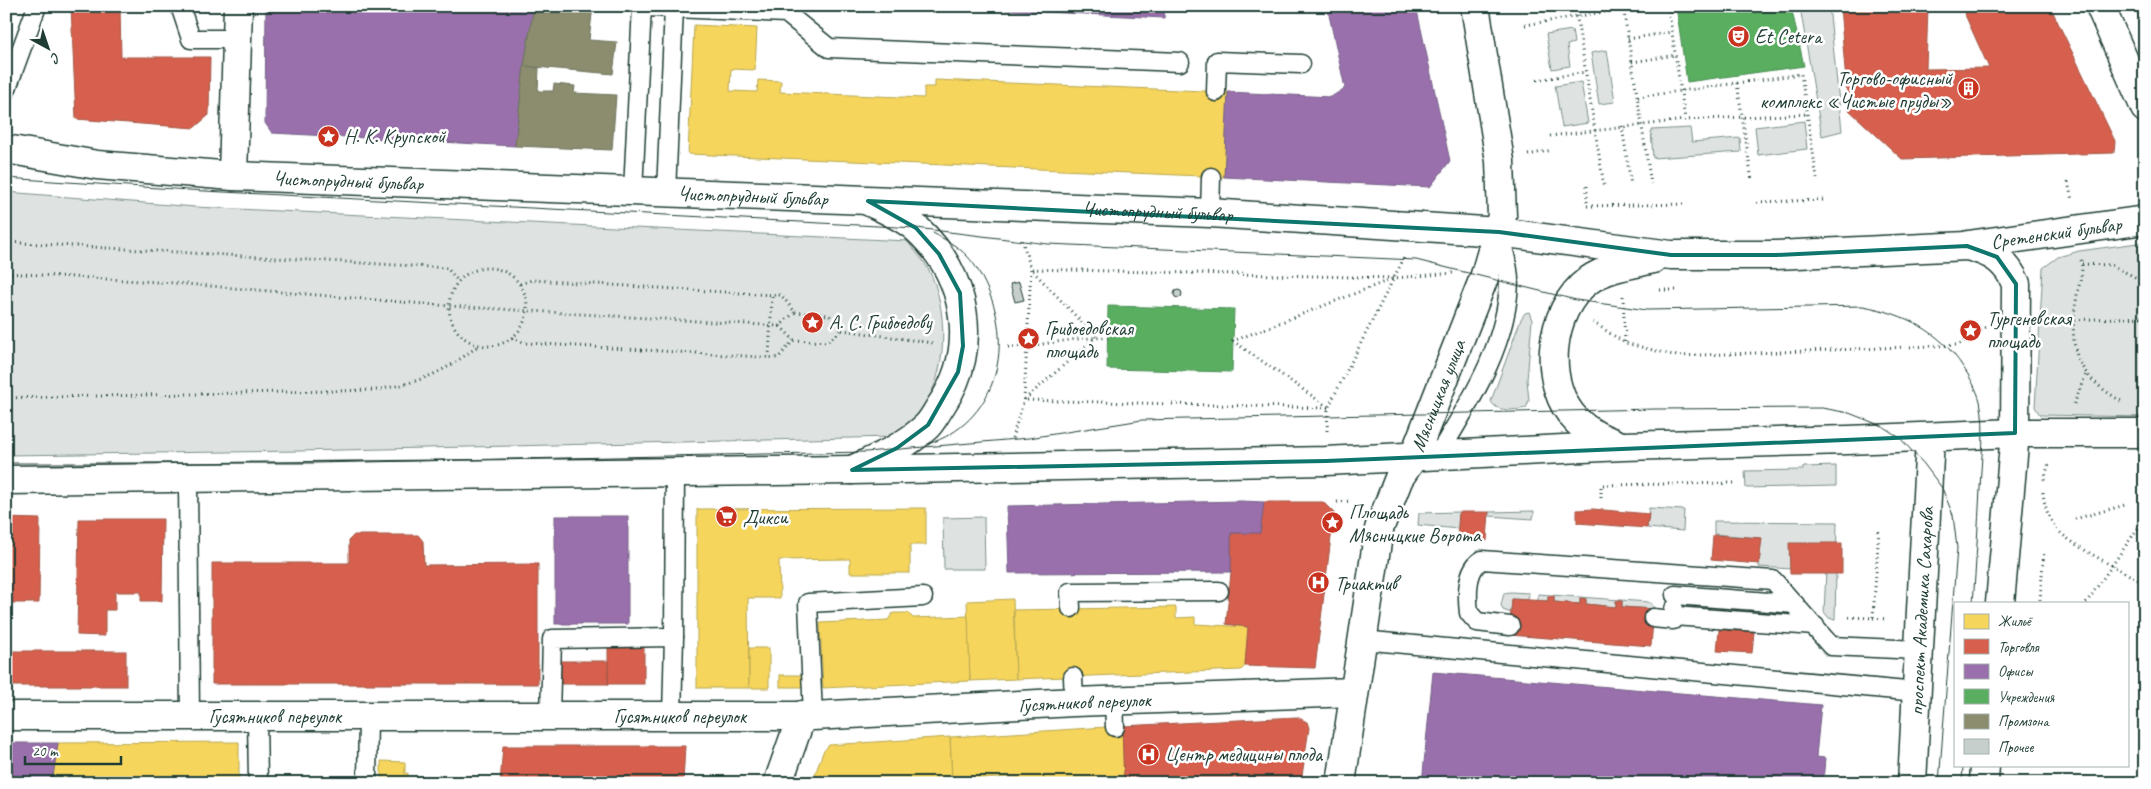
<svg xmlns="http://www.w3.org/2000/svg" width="2151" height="789" font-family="Caveat,sans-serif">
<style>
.green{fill:#dee3e2;stroke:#7e908b}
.homes{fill:#f6d55c;stroke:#b6a750}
.shops{fill:#d6604d;stroke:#9f5646}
.offices{fill:#9970ab;stroke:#746187}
.public{fill:#5aae61;stroke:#488c54}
.industry{fill:#8c8c6e;stroke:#6b745d}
.building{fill:#c7cfcc;stroke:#1f3d34}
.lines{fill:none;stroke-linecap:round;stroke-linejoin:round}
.service-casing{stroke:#1f3d34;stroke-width:21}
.minor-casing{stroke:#1f3d34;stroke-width:31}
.tertiary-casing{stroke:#1f3d34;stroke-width:31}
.secondary-casing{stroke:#1f3d34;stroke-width:31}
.path{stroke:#1f3d34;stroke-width:3;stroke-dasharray:1 4;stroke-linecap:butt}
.service{stroke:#fff;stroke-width:18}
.minor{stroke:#fff;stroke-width:28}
.tertiary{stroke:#fff;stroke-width:28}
.secondary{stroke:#fff;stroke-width:28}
.tram{stroke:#1f3d34;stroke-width:1}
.marked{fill:none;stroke:#0f766e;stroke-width:4;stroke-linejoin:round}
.labels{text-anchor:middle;stroke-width:5;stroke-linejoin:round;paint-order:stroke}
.poi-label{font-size:20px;fill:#1f3d34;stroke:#fff;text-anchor:start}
.street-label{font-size:20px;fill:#1f3d34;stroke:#fff}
</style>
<rect width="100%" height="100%" fill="#fff"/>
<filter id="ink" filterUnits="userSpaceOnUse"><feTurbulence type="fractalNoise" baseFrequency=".02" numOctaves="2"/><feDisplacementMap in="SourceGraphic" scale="10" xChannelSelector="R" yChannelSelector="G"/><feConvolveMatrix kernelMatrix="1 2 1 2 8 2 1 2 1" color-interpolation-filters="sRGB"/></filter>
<g filter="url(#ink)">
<g class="green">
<path d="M1829 6 1842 131 1822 136 1800 7Z"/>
<path d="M1572 30 1574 43 1567 45 1570 66 1552 69 1546 34Z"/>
<path d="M1607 50 1615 102 1599 104 1591 53Z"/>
<path d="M1581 82 1588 123 1562 127 1555 86Z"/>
<path d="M1804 121 1807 149 1758 155 1755 127Z"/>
<path d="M1690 128 1692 142 1740 138 1741 152 1653 158 1651 130Z"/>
<path d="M6 192 195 207 907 241C912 248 919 255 924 262 948 297 949 365 927 401 918 416 907 426 893 437L299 451 6 455Z"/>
<path d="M2145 242V417L2040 415 2035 407 2043 268 2058 257 2079 251Z"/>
<path d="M1529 312 1532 320 1527 380 1529 401 1526 408C1515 410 1496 413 1491 401L1521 319 1525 313Z"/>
<path d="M1836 466V486L1746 488 1745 471 1803 470V467Z"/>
<path d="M1649 508 1684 510 1683 531 1647 528Z"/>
<path d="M1534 511 1533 519 1489 516V512Z"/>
<path d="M1459 512 1458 529 1418 525 1419 513Z"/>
<path d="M984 517 985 569H944L943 518Z"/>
<path d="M1714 521 1837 522 1835 620 1829 618 1824 612 1826 571 1759 567 1761 538 1714 534Z"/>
<path d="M1510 592 1529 593 1528 600 1512 599 1511 613 1503 610 1501 605 1504 593Z"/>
<path d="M1538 594 1648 602 1652 604 1654 609 1622 607V601H1616V607L1586 604V599L1580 598V604L1554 602V596H1548V601H1538Z"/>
</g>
<g class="homes">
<path d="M935 6H988V9Z"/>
<path d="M2134 6H2145V30L2140 19Z"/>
<path d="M694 25 757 28 755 70 731 69 730 91 757 92 758 80 781 81 780 92 924 98V87H935V80L1228 92 1224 177 688 154Z"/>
<path d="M926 508V545H910V573H850V559L779 560 780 598H748L749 688H697V509Z"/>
<path d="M1013 599 1016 679 970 681 967 601Z"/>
<path d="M1176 607V618L1195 617V624L1248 627 1245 666 1241 670 1016 679 1014 610Z"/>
<path d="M893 613H908L913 618 968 616 970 681 823 688 820 623 888 620Z"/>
<rect x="749" y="648" width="20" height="40"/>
<rect x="780" y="675" width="27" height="12"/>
<path d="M1122 726 1124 783H1014L1013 777 952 781 950 737Z"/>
<path d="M950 737 952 783H812L823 752 829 745Z"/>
<path d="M239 742V783H52L58 743Z"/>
<path d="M381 761 405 762V774L408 773V783H381Z"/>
</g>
<g class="shops">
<path d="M71 6H120L121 57H210L209 115 194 128 76 119Z"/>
<path d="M1840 6H1928L1926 69 1989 68 1961 6H2050L2115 141 2114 153 1902 159 1848 109Z"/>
<path d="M1264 502H1323L1334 513 1315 668 1245 666 1248 627 1226 624 1231 572V533H1260Z"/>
<path d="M1593 509 1649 514 1647 528 1577 523V510Z"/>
<path d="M1459 512H1489L1487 541 1457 539Z"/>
<path d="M6 518 40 519 39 603H9V594H6Z"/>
<path d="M79 519H163L162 601H141V592H115V610H105V636L77 635Z"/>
<path d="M354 535H418L423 541 424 565 538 564V684H212V563H349V540Z"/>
<path d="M1713 535 1762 538 1759 564 1711 560Z"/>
<path d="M1789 543H1842V574H1790Z"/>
<path d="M1548 596H1554V602L1580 604V598L1586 599V604L1616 607V601H1622V607L1654 609 1651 646 1509 635 1512 599 1548 601Z"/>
<path d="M1719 630 1754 632 1752 653 1717 651Z"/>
<rect x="608" y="646" width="36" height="38"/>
<rect x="6" y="651" width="120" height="35"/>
<rect x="560" y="661" width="48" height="23"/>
<path d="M1297 717 1307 722 1309 728 1301 783H1124L1122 726Z"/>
<path d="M503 746H685L683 783H500Z"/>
</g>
<g class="offices">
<path d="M266 6H534L524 66 515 146 272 133 265 123Z"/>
<path d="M988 6H1165L1164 18 988 9Z"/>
<path d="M1327 6H1416L1450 161 1430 187 1224 177 1228 92 1331 97 1345 88Z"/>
<path d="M1241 501 1264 502 1260 533H1231V572L1009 573 1007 506Z"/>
<rect x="555" y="516" width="73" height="108"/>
<path d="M1433 672 1821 705 1816 757 1825 758 1823 783H1422Z"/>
<path d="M6 743H58L52 783H6Z"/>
</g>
<g class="public">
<path d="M1676 6H1791L1804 66 1687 82Z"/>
<path d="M1108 306 1234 309 1232 372 1107 369Z"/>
</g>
<g class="industry">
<path d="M534 6H593L589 40 617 42 613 74 524 66Z"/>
<path d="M524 66 539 68 538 91H553L554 84 575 86 574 93 616 95 612 150 515 146Z"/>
</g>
<g class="building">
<path d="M1019 282 1024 300 1015 302 1010 284Z"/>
<circle cx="1178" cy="294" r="4"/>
</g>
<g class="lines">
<defs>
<g id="service">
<path d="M180 6 191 39H238"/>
<path d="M642 7 674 8"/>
<path d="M6 91 37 6"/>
<path d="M1216 92 1217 61 1301 64"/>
<path d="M633 191 642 6"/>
<path d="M666 192 674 8 786 13 829 48 1180 62"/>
<path d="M1210 213 1211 177"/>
<path d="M1438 455C1470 402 1508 344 1509 280 1509 266 1503 249 1500 235"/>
<path d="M188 479 190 716"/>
<path d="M1675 595 1795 604"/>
<path d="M1071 608 1070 592 1219 591"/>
<path d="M1673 616 1815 626"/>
<path d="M1653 618 1673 620 1674 609"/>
<path d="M1510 626 1477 622 1469 613C1467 596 1466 569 1482 560L1773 580 1831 646 1919 650"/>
<path d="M674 637 675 473"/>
<path d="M1362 640 1917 692"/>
<path d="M1073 677 1074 702"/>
<path d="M1114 701 1115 727"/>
<path d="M257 716 258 783"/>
<path d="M550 716 552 639 674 637 672 716"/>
<path d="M813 716 808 603 923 597"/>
<path d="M367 783 368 716"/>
</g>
<g id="minor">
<path d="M2100 6 2145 108"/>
<path d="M233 176 238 6"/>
<path d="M852 470C878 458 905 447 927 426 933 420 937 411 942 404 980 347 967 275 917 229 904 217 884 209 868 201"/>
<path id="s1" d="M6 716H813L1074 702 1354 692"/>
<path d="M778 783 802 715"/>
</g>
<path id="tertiary" d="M1341 783 1379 529 1399 478 1414 456"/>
<g id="secondary">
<path id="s2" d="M6 149 97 165 233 176 1210 213 1499 232 1671 255H1776L1967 246C1991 252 2006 260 2016 284L2015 433 2000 603"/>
<path id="s3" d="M1968 245 2145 220"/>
<path d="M1619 445C1603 439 1589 433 1577 421 1541 385 1548 310 1589 280 1607 267 1633 264 1654 259"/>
<path id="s4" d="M1414 456 1485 275 1502 216 1500 161 1475 6"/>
<path d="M6 480 852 470 1326 461 1623 446 1848 440 2015 433H2145"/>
<path id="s5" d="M1912 783 1930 438"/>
<path d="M1984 783 1985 765"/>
</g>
</defs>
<use href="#service" class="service-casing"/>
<use href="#minor" class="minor-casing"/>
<use href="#tertiary" class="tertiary-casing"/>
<use href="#secondary" class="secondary-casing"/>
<g class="path">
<path d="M1575 6 1604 186"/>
<path d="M1623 6 1651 184"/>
<path d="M1668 6 1685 119"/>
<path d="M1525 25 1640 6"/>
<path d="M1628 39 1672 32"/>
<path d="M1632 62 1676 55"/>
<path d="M1537 80 1586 72"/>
<path d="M1737 83 1752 181"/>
<path d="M1638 97 1801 74 1817 179"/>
<path d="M1622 126 1631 185"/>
<path d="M1550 136 1685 120 1807 114"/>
<path d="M1528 155 1552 150"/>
<path d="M2068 182 2072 200"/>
<path d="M1587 186V206L1686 204"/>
<path d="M1757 202 1826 200"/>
<path d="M6 242 447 268 458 281"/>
<path d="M2081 260C2084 271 2079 284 2077 295 2068 348 2073 374 2123 402"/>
<path d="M2082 264 2111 265 2145 282"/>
<circle cx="488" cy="307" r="39"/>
<path d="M6 273 174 283 449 306 780 326"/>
<path d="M520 284 532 280 772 295 769 357"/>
<path d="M1660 290H1678"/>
<path d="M1623 296 1625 343"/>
<path d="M2145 297 2142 317 2145 327"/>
<path d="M2045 321 2142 317"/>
<path d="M1593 322 1625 343 1677 356 1958 345 1986 327"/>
<path d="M842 330 933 343"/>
<path d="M512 338 526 343 778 358 794 340 780 326 795 312 781 295H772"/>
<path d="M794 340 827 342 842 330 829 315 795 312"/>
<path d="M1008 347C1041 347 1074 336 1108 338"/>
<path d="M6 398 377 390C423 381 442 374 479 345"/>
<path d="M2074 404 2086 374"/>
<path d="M1328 407 1233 341 1392 279"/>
<path d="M1328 408 1024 400 1096 337 1031 269 1395 278 1453 273"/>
<path d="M1327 431 1328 408 1405 256"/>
<path d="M1012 438 1024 400 1031 269 1021 237"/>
<path d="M2044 480 2049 463"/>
<path d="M2043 492C2044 505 2048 517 2056 528 2069 545 2124 571 2145 584"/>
<path d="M1601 498V485L1736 483"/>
<path d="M1337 502 1351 501"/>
<path d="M2075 519 2125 505"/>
<path d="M2040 600 2044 551"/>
<path d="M2086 603 2145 518"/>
<path d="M1849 617 1873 618 1879 529"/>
<path d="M1873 618 1886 619"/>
</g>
<use href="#service" class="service"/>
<use href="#minor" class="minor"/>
<use href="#tertiary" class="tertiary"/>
<use href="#secondary" class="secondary"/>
<g class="tram">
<path d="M6 178 204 191 916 228 1048 244 1416 260 1576 300 1647 310 1863 306C1905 314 1940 331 1963 367 1970 377 1977 390 1980 401 1986 429 1981 460 1980 489 1978 527 1976 565 1973 603"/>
<path d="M928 444C995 423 1015 348 987 288 982 277 976 265 967 256 958 246 944 239 933 233"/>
<path d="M6 463H314L866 452 1029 438 1142 420 1655 409 1822 408 1849 413 1882 426 1900 438 1924 464 1942 488 1953 515 1957 548 1939 783"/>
<path d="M1962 783 1963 765"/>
</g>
</g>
</g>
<path class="marked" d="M868 201 1499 232 1671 255H1776L1967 246 1997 257 2016 284 2015 433 1326 461 852 470 897 448 928 425 958 372 963 346 960 293 939 254 916 228Z"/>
<defs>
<symbol id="theatre-disc" viewBox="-11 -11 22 22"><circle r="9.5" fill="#c8321e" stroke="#fff"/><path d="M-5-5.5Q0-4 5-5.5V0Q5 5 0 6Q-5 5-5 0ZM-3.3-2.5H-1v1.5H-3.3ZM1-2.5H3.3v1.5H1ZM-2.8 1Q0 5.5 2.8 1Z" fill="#fff"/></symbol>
<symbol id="building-disc" viewBox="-11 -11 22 22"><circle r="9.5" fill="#c8321e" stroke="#fff"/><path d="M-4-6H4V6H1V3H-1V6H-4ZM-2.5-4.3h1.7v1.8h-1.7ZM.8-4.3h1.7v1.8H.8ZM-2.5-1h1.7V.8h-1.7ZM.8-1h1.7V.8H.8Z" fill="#fff"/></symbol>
<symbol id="sight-disc" viewBox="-11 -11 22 22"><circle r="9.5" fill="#c8321e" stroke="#fff"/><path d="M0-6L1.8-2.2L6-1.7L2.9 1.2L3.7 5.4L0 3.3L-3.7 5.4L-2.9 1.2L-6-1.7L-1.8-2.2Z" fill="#fff"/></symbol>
<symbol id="supermarket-disc" viewBox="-11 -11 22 22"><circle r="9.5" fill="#c8321e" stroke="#fff"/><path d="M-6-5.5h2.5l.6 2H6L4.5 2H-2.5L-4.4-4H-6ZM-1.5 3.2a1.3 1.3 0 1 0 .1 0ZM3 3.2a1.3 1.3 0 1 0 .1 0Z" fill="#fff"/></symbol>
<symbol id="hospital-disc" viewBox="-11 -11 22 22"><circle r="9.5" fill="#c8321e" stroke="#fff"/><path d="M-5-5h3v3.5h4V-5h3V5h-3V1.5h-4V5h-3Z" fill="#fff"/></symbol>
</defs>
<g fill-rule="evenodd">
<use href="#theatre-disc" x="1726" y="24" width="25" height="25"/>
<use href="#building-disc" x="1956" y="76" width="25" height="25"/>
<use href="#sight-disc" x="316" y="124" width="25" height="25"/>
<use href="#sight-disc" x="800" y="310" width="25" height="25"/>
<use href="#sight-disc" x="1958" y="318" width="25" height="25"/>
<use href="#sight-disc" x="1016" y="326" width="25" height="25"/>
<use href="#supermarket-disc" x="714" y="504" width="25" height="25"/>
<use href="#sight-disc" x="1320" y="510" width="25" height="25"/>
<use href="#hospital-disc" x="1306" y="570" width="25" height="25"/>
<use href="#hospital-disc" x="1136" y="742" width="25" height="25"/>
</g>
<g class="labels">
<g class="poi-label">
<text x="1755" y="43">Et Cetera</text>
<text x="1952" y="85" text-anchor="end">Торгово-офисный<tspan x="1952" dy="23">комплекс «Чистые пруды»</tspan></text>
<text x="344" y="143">Н. К. Крупской</text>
<text x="1987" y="325">Тургеневская<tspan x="1987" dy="23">площадь</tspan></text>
<text x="829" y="329">А. С. Грибоедову</text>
<text x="1045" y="335">Грибоедовская<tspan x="1045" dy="23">площадь</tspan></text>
<text x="1349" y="519">Площадь<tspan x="1349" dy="23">Мясницкие Ворота</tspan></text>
<text x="743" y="524">Дикси</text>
<text x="1335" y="590">Триактив</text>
<text x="1165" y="761">Центр медицины плода</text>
</g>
<g class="street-label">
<text dy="7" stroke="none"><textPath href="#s2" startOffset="344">Чистопрудный бульвар</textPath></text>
<text dy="7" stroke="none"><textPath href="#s2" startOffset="749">Чистопрудный бульвар</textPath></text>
<text dy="7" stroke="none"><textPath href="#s2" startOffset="1154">Чистопрудный бульвар</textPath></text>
<text dy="7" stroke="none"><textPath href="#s3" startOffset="89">Сретенский бульвар</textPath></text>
<text dy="7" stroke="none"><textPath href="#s4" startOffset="65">Мясницкая улица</textPath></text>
<text dy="7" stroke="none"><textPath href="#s5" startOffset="172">проспект Академика Сахарова</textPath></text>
<text dy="7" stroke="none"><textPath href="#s1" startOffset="1079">Гусятников переулок</textPath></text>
<text dy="7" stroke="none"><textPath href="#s1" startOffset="269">Гусятников переулок</textPath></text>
<text dy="7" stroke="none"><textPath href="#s1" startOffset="674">Гусятников переулок</textPath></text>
</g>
</g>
<rect width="2151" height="789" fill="none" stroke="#fff" stroke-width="25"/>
<rect x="12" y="12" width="2126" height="764" fill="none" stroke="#1f3d34" stroke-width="2" filter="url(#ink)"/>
<rect x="1954" y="602" width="175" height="165" fill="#ffffff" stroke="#a5b1ae"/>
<rect x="1964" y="614" width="25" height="15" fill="#f6d55c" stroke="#a5b1ae"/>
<text x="1998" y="626" font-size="15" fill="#1f3d34">Жильё</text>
<rect x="1964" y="639" width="25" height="15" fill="#d6604d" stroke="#a5b1ae"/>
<text x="1998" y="652" font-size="15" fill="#1f3d34">Торговля</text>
<rect x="1964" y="664" width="25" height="15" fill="#9970ab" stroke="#a5b1ae"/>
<text x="1998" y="676" font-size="15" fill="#1f3d34">Офисы</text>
<rect x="1964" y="689" width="25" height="15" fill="#5aae61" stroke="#a5b1ae"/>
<text x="1998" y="702" font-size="15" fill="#1f3d34">Учреждения</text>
<rect x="1964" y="714" width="25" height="15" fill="#8c8c6e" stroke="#a5b1ae"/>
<text x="1998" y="726" font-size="15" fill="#1f3d34">Промзона</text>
<rect x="1964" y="739" width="25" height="15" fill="#c7cfcc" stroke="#a5b1ae"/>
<text x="1998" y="752" font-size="15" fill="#1f3d34">Прочее</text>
<g transform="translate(48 48) rotate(140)" stroke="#ffffff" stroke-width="4" paint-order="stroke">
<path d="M0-4L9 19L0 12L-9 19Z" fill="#1f3d34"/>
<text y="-8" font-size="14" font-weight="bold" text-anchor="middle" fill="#1f3d34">С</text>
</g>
<path d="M25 756v8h96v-8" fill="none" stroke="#1f3d34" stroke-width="2.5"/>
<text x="32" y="756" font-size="15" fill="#1f3d34" stroke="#ffffff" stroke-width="4" paint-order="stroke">20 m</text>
</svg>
